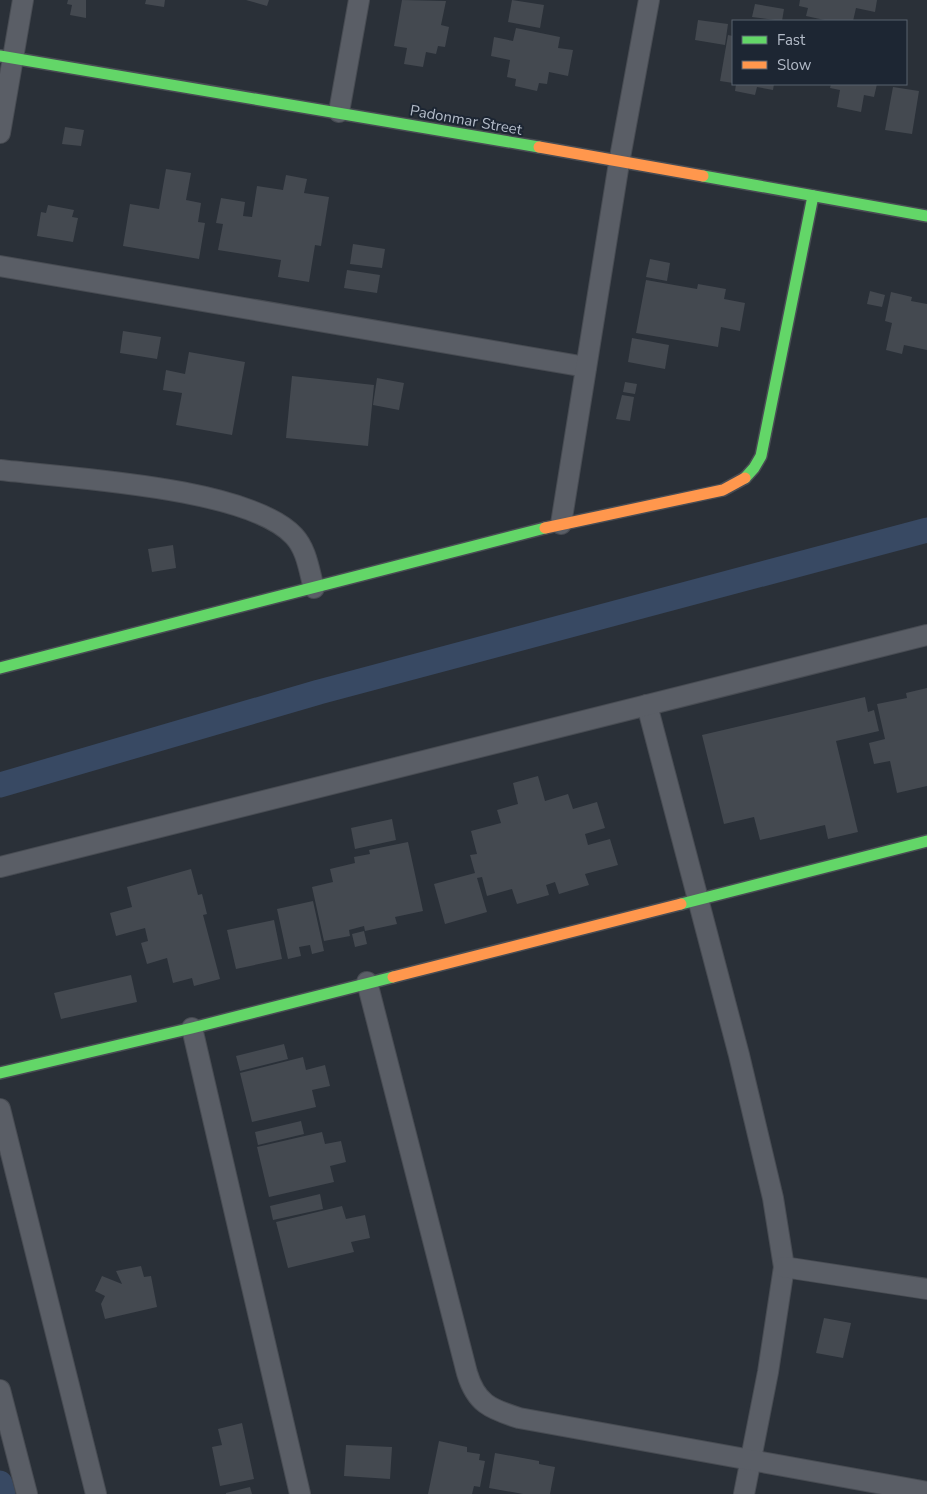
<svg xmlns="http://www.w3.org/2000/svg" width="927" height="1494" font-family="'Nunito Sans',sans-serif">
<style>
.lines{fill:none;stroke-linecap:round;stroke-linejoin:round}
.canal{stroke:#384963;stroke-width:25}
.building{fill:#444950}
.street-casing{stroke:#484c53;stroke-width:22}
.fast-casing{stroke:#484c53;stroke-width:14}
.slow-casing{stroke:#484c53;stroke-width:14}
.street{stroke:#5a5e66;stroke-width:20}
.fast{stroke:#63d668;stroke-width:11}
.slow{stroke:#ff974d;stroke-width:11}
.labels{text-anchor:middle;stroke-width:4;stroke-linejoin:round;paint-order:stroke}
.street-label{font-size:15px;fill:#b4bcc9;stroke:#1d2633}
</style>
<rect width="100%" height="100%" fill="#2a3038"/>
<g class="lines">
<g class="canal">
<path d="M0 785 319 692 927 530"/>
<path d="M0 1483 3 1494"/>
</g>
</g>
<g class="building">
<path d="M68 0H86V18L70 15 72 5 67 4Z"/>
<path d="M146 0H165L164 7 145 4Z"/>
<path d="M246 0H269L267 6Z"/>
<path d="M402 0 446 1 441 25 449 27 445 47 438 46 436 54 426 52 423 67 404 64 407 48 394 46Z"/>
<path d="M512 0 544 5 540 28 508 22Z"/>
<path d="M800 0H877L875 12 856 8 853 21H829L806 16 808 8 799 6Z"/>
<path d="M755 4 784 9 782 21 752 17Z"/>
<path d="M698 20 728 24 725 45 695 40Z"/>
<path d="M516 28 560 37 558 48 573 50 568 76 549 72 547 84 539 83 537 91 515 86 516 79 507 77 510 60 491 56 494 37 513 41Z"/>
<path d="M728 35 733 36V83L720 81Z"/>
<path d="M736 84H774L773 90 757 87 755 95 735 91Z"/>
<path d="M831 84H877L874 97 864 95 861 112 837 107 840 90 830 88Z"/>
<path d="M893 87 919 91 912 134 885 130Z"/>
<path d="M65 127 84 130 81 146 62 144Z"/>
<path d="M166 169 191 173 186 200 201 203 198 222 205 223 199 259 123 246 130 204 159 209Z"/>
<path d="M286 175 307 179 304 193 329 197 321 246 315 245 309 282 278 277 281 260 218 250 223 224 216 223 221 198 245 202 243 216 252 217 257 186 283 190Z"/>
<path d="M48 205 74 210 72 217 78 218 73 242 37 236 41 212 46 213Z"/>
<path d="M353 244 385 249 382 268 350 264Z"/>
<path d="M650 259 670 263 667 281 646 277Z"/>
<path d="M347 270 380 275 377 293 344 288Z"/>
<path d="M646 280 697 289 698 284 726 289 724 299 745 303 740 331 721 327 718 347 636 333Z"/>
<path d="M870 291 885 295 882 307 867 304Z"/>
<path d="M891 292 912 297 911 301 927 304V350L904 345 902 354 886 350 892 323 885 321Z"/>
<path d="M123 331 161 337 157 359 120 353Z"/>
<path d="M632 338 669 345 665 369 628 362Z"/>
<path d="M189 352 245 362 232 435 176 425 182 393 163 390 166 370 185 374Z"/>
<path d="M292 376 374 385 368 446 286 438Z"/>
<path d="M377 378 404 383 399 410 373 405Z"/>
<path d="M625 382 637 384 635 394 623 392Z"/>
<path d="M622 395 634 397 630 421 616 419Z"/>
<path d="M173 545 176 568 152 572 148 549Z"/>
<path d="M927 688V786L897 793 890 761 874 764 869 743 885 739 877 704 907 698 906 693Z"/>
<path d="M865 697 868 712 874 710 879 731 836 741 858 832 828 839 825 825 760 840 754 817 724 824 702 735Z"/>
<path d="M538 776 545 801 568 794 573 809 597 802 605 828 585 834 588 845 610 839 618 865 585 874 589 885 559 894 555 882 546 885 549 895 517 904 512 889 487 896 482 877 477 878 487 912 445 924 434 884 475 873 470 855 477 854 471 831 501 823 497 810 518 804 513 783Z"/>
<path d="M392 819 396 840 355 849 351 828Z"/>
<path d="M408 842 423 911 395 917 397 924 365 931 364 926 349 930 350 936 324 941 312 887 333 882 330 869 355 863 354 857 370 854 369 850Z"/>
<path d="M191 869 198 895 202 894 207 914 203 915 220 979 194 986 192 978 173 983 167 958 147 964 141 943 148 941 145 928 116 936 110 913 132 907 127 887Z"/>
<path d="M313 901 324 951 312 954 310 945 299 947 301 956 288 959 277 909Z"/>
<path d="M274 920 282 959 236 969 227 930Z"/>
<path d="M364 931 367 944 355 947 352 934Z"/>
<path d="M131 975 137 1002 61 1019 54 993Z"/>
<path d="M284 1044 288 1059 240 1071 236 1056Z"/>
<path d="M303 1057 306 1070 325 1065 330 1086 312 1090 316 1107 252 1122 240 1073Z"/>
<path d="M301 1121 304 1134 258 1145 255 1132Z"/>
<path d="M322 1132 325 1144 341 1141 346 1162 330 1166 334 1182 269 1197 257 1147Z"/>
<path d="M320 1194 323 1209 273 1220 270 1206Z"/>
<path d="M342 1206 346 1219 365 1215 370 1238 351 1242 354 1252 288 1268 276 1222Z"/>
<path d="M141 1266 144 1277 151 1276 157 1307 105 1319 101 1304 105 1296 95 1291 102 1276 122 1284 116 1271Z"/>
<path d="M824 1318 851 1323 843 1358 816 1353Z"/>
<path d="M242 1423 254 1479 220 1486 212 1447 222 1445 218 1429Z"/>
<path d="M439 1441 467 1447V1452L480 1454 479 1460 485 1461 480 1487 474 1486 472 1494H428Z"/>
<path d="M346 1445 392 1447 390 1479 344 1476Z"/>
<path d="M495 1453 539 1461V1464L555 1467 550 1494H523L489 1488Z"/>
<path d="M250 1487 252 1494H226V1493Z"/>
</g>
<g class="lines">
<defs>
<g id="street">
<path d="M339 112 359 0"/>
<path d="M0 133 23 0"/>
<path d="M0 266 586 367"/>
<path d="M0 470C68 478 249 487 294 536 307 550 309 571 314 588"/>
<path d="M561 524 619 163 649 0"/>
<path d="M647 705 739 1055 773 1198 784 1267 768 1372 744 1494"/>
<path d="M0 867 927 635"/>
<path d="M367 982 467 1373C476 1403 490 1409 519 1418L927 1492"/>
<path d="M192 1028 300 1494"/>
<path d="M0 1109 96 1494"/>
<path d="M784 1267 927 1289"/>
<path d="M0 1390 27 1494"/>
</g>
<g id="fast">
<path d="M0 56 539 147"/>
<path d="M703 176 927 216"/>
<path d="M745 478 754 468 761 456 813 196"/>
<path d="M0 668 545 528"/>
<path d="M681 904 927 841"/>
<path d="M0 1073 192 1028 393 977"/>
</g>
<g id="slow">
<path d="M539 147 703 176"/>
<path d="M545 528 723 490 745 478"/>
<path d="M393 977 681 904"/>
</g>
</defs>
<use href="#street" class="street-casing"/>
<use href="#fast" class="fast-casing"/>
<use href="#slow" class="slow-casing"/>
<use href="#street" class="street"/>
<use href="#fast" class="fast"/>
<use href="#slow" class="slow"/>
</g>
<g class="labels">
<g class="street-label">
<text transform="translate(466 120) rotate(10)" y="5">Padonmar Street</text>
</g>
</g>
<rect x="732" y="20" width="175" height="65" fill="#1d2633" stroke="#59626f"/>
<rect x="742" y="36" width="25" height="8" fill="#63d668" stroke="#59626f"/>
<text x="777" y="45" font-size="15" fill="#b4bcc9">Fast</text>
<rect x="742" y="61" width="25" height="8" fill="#ff974d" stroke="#59626f"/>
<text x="777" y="70" font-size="15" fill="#b4bcc9">Slow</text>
</svg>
